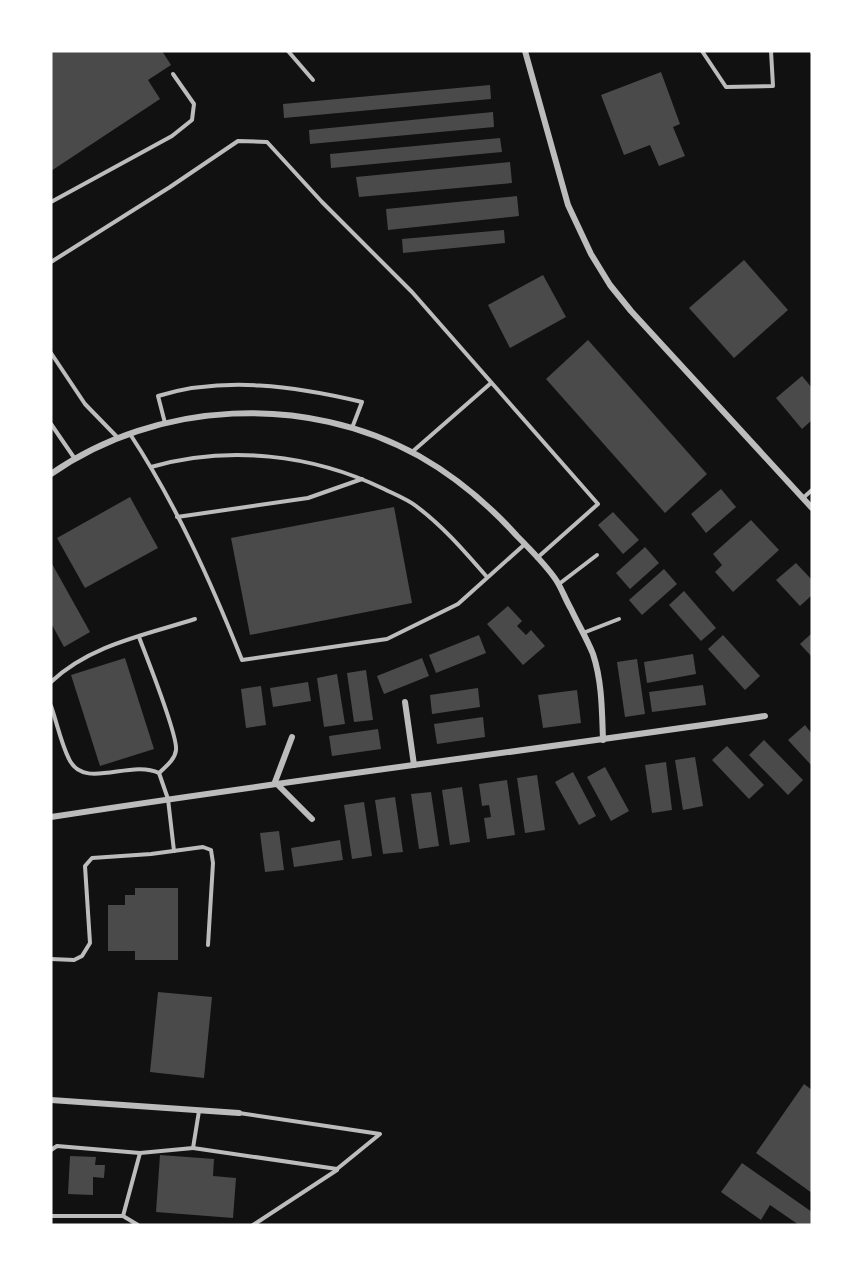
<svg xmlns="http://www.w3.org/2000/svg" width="863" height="1276" font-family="Karla,sans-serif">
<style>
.building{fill:#4a4a4a}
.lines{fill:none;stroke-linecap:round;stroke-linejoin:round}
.service{stroke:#bcbcbc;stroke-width:4}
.minor{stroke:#bcbcbc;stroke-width:6}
</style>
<rect width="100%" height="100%" fill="#111"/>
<g class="building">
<path d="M54 51H162L171 65 148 80 160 99 51 171V53Z"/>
<path d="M661 72 680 124 673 127 685 156 659 166 650 145 624 155 601 95Z"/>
<path d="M490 85 491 99 284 118 283 104Z"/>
<path d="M493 112 494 127 310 144 309 130Z"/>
<path d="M500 138 502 152 331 168 330 154Z"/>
<path d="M510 162 512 183 359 197 356 177Z"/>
<path d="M517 196 519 216 388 230 386 209Z"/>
<path d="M504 230 505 243 403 253 402 239Z"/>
<path d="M744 260 788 310 734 358 689 308Z"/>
<path d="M543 275 566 317 510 348 488 305Z"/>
<path d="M588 340 707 474 665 513 546 379Z"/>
<path d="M802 376 812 388V420L802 429 776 398Z"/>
<path d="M721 489 736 507 706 533 691 514Z"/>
<path d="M130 497 158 548 85 588 57 538Z"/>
<path d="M394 507 412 603 250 635 231 538Z"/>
<path d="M613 512 639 540 623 554 598 525Z"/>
<path d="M751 520 779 550 733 592 715 572 722 565 713 554Z"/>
<path d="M645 547 659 563 630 589 616 573Z"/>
<path d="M51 562 90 632 64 647 51 623Z"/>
<path d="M796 563 812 580V595L800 606 776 580Z"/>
<path d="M664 569 677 584 642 615 629 600Z"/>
<path d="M684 591 716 628 701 641 669 605Z"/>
<path d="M508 606 522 621 517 626 526 635 531 630 545 646 523 665 487 624Z"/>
<path d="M812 633V657L800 644Z"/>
<path d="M479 635 486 653 436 673 429 655Z"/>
<path d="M723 635 760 676 745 690 708 649Z"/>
<path d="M693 654 696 674 647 683 644 662Z"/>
<path d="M125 658 154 749 100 766 71 675Z"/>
<path d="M422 658 429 676 384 694 377 676Z"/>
<path d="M637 659 645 714 625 717 617 662Z"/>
<path d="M366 670 373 720 354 722 347 673Z"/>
<path d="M337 674 345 724 324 727 317 678Z"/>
<path d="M308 682 311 701 273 707 270 688Z"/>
<path d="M703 685 706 705 652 712 649 692Z"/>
<path d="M261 686 266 725 246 728 241 689Z"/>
<path d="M478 688 480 707 432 714 430 695Z"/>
<path d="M577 690 581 723 543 728 538 695Z"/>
<path d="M483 717 485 737 437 744 434 724Z"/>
<path d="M805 725 812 734V766L788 740Z"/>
<path d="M378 729 381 749 332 756 329 736Z"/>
<path d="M764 740 803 780 788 795 749 755Z"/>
<path d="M727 746 764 785 749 799 712 760Z"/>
<path d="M695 757 703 806 683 810 675 760Z"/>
<path d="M666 762 672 810 652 813 645 765Z"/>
<path d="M605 767 629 811 611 821 587 777Z"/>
<path d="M573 772 596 816 579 825 555 782Z"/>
<path d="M537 775 545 830 525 833 517 778Z"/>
<path d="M507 780 515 835 487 839 484 818 491 817 489 805 482 806 479 784Z"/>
<path d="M462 787 470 842 450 845 442 790Z"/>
<path d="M431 792 439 846 419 849 411 794Z"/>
<path d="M395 797 403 852 383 854 375 800Z"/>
<path d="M364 802 372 856 352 859 344 805Z"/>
<path d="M279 831 284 870 265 872 260 833Z"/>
<path d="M340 840 343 860 294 867 291 848Z"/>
<path d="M135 888H178V960H135V951H108V905H125V895H135Z"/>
<path d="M158 992 212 997 204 1078 150 1072Z"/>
<path d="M804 1084 812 1090V1193L756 1153Z"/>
<path d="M160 1155 214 1159 213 1176 236 1178 233 1218 156 1212Z"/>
<path d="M70 1156 96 1157 95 1165H105L104 1178 93 1177V1195L68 1194Z"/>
<path d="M742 1163 812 1212V1225H799L770 1205 761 1220 721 1192Z"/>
</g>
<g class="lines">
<g class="service">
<path d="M288 51 313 80"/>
<path d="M702 51 726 87 773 86 771 51"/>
<path d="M812 51V52"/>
<path d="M51 202 172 136 192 120 194 104 173 74"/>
<path d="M51 262 170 187 238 141 267 142 322 202 412 292 598 504 537 558"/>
<path d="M51 353 85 404 118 438"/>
<path d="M165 423 158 396C224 376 295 386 362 402L352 428"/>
<path d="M51 424 75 459"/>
<path d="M130 434C176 504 211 582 242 660L387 639 458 604 525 544"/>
<path d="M412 452 491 383"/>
<path d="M151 467C228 445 312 454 384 489 394 494 407 499 416 506 444 527 465 552 487 577"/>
<path d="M803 498 812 490"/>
<path d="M177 517 308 498 362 479"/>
<path d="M559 584 597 555"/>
<path d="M583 633 619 619"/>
<path d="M139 637C146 656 178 735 176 750 175 760 165 767 159 773"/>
<path d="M51 682C90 645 145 635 195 619"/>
<path d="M51 706C57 723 61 743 69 759 84 791 130 759 159 773L168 799 174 851"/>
<path d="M51 959 74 960 82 956 90 943 85 866 92 858 151 854 203 847 211 850 213 863 208 945"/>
<path d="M193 1148 337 1169 380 1134 239 1113"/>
<path d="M51 1150 57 1146 140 1153 193 1148 199 1111"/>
<path d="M51 1216H123L140 1153"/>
<path d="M123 1216 138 1225"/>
<path d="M253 1225 337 1170"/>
</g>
<g class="minor">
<path d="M525 51 568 205 591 254 610 285 631 311 812 508"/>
<path d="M51 474C157 400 306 393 419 456 456 477 489 505 517 536 530 549 543 562 554 577 561 586 565 599 571 609 578 624 587 639 593 654 602 681 602 711 603 740"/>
<path d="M405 702 414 765"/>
<path d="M292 737 275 782 312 819"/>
<path d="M51 817C289 780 527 751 765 716"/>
<path d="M51 1100 239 1113"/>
</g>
</g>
<rect width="863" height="1276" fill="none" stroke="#ffffff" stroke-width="105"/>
</svg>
